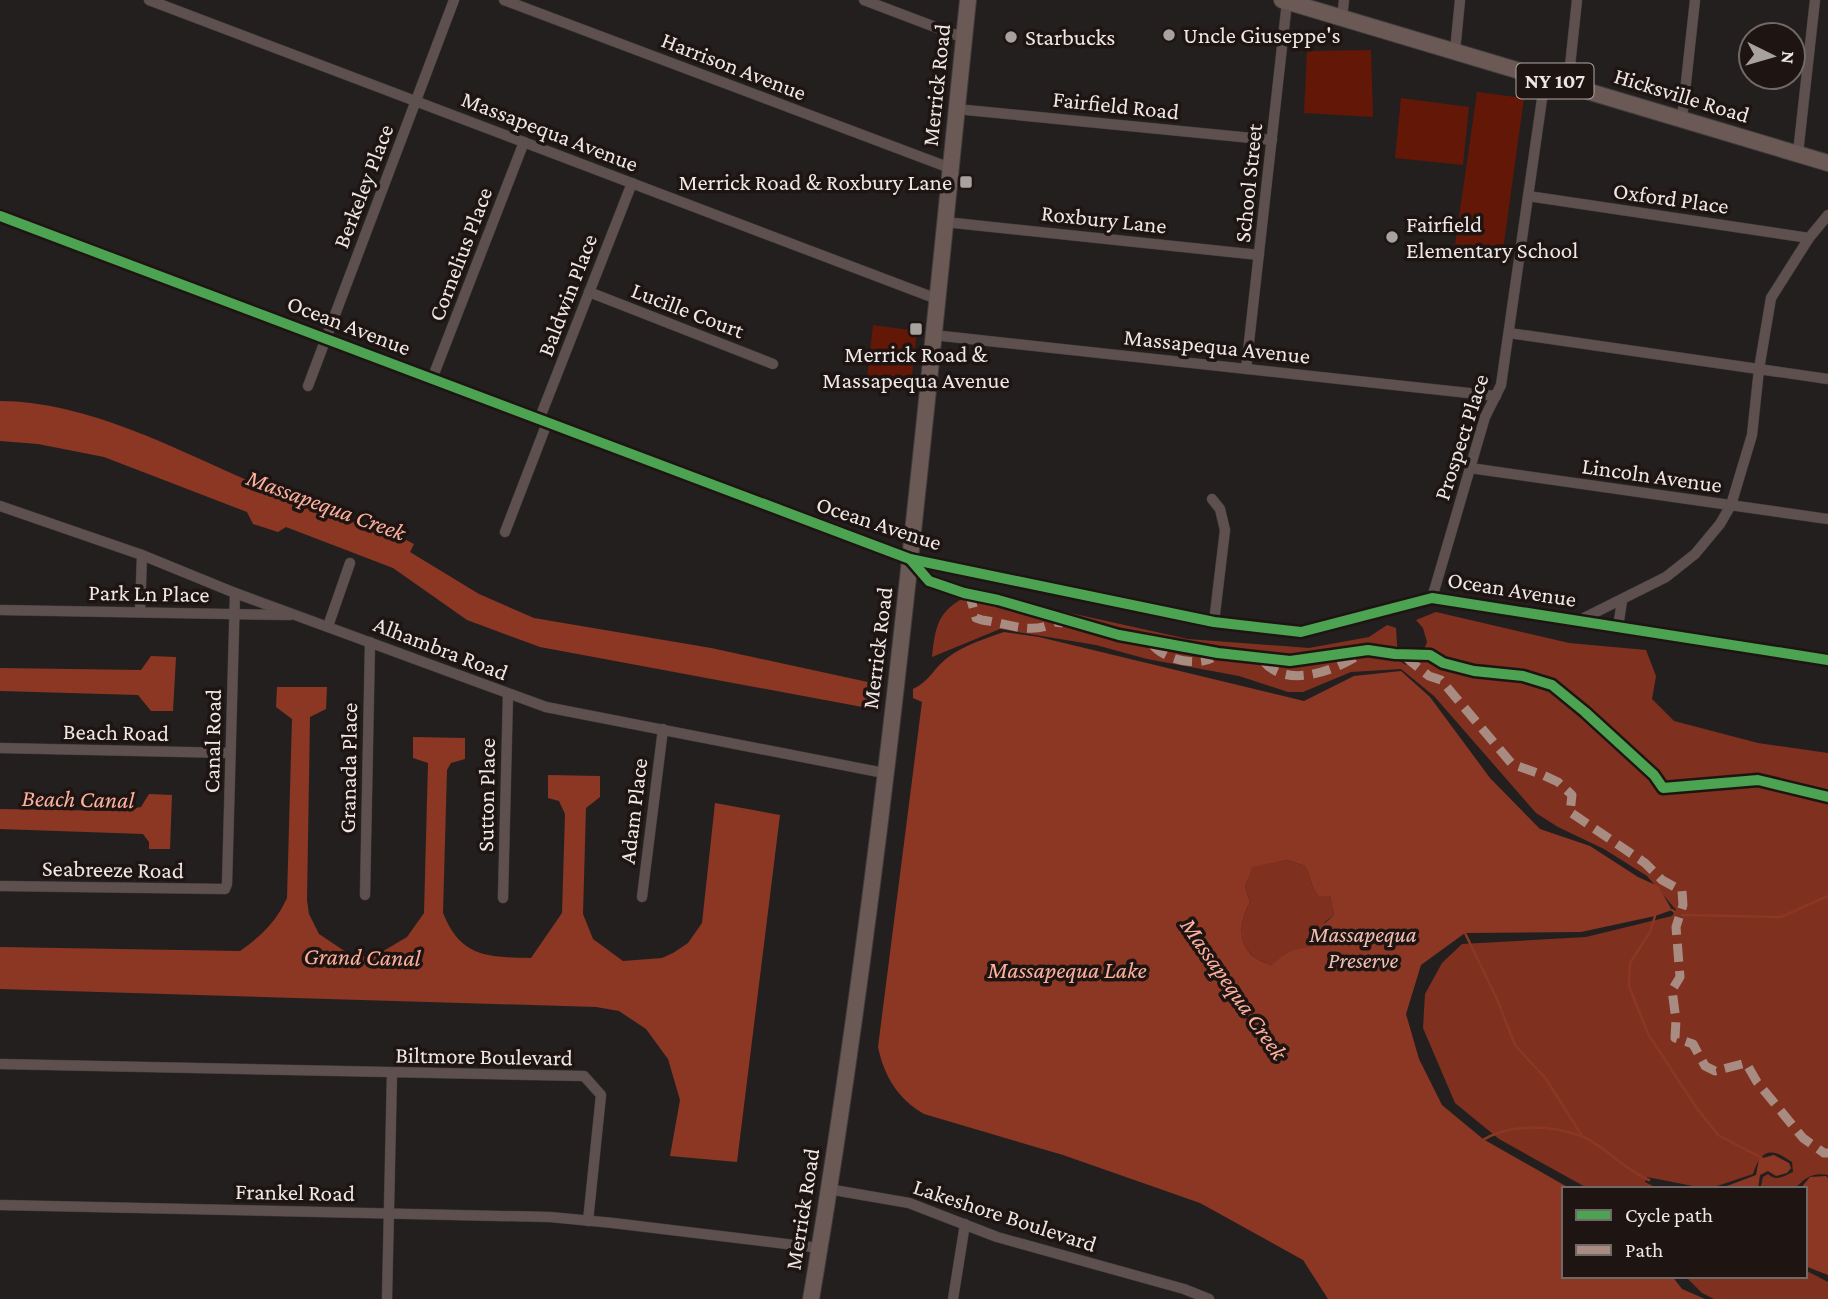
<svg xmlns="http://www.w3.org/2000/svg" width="1828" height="1299" font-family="'Crimson Pro',serif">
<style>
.green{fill:#621707}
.forest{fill:#80301f}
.water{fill:#8b3724;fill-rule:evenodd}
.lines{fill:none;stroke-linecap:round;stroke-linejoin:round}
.stream{stroke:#8b3724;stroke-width:2.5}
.street-casing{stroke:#3f3c3c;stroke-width:11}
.primary-casing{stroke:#3f3c3c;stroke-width:18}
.street{stroke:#5d504e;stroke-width:10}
.primary{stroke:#6a5955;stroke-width:16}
.quiet{stroke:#a88b81;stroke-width:9;stroke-dasharray:18 9;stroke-linecap:butt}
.cycleway-casing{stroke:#1e1513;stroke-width:15}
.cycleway{stroke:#4ca352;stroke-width:10}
.poi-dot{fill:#a7a1a0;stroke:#1e1513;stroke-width:2.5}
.labels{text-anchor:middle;stroke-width:7;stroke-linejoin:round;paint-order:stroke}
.shield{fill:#1e1513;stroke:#afa8a6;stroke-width:2}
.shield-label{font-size:21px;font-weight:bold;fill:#ede7e5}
.poi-label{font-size:23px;fill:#ede7e5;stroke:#1e1513;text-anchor:start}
.street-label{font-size:23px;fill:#ede7e5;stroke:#1e1513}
.park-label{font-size:23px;font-style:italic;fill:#f3beb2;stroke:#1e1513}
.water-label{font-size:24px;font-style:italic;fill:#fdb09d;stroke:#1e1513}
</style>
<rect width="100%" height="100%" fill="#241f1f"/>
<g class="green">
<path d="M1371 50 1373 117 1304 113 1307 51Z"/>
<path d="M1477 92 1524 98 1502 258 1454 252Z"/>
<path d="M1401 98 1469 107 1463 165 1395 158Z"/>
<path d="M873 325 917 331 911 384 867 377Z"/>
</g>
<g class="forest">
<path d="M975 592 1188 639 1309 648 1369 637 1387 625 1396 628 1398 660 1406 665 1412 657H1421L1427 642 1423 628 1416 620 1436 612 1569 643 1646 650 1656 676 1652 699 1674 721 1758 743 1828 753V1175C1813 1172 1804 1178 1795 1189H1765L1761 1186 1763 1177 1768 1174C1776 1182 1784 1176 1793 1172L1792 1162C1771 1147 1761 1149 1753 1174L1708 1189 1647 1177 1645 1182 1659 1189H1589L1499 1139 1455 1103 1423 1028 1425 994 1442 963 1462 944 1586 937 1672 916 1676 910 1647 876 1604 849 1558 827 1536 813 1434 696 1401 669 1351 672 1303 692H1288L1239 676 1147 659 1096 645 1000 629 932 657C936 619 940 609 975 592Z"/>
<path d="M1287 860 1305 866C1311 876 1311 887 1318 896H1330L1334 915 1325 922 1320 942C1303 954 1292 947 1273 965 1239 957 1235 929 1250 902L1245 886 1253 866Z"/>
<path d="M1805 1270 1828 1282V1299H1714L1702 1293 1685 1276H1805Z"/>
</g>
<g class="water">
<path d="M0 401C87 401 177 450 256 484L258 478 322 502 323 506 369 529 373 523 414 544 410 552 479 594 534 618 711 648 877 684 873 709 540 647 467 620 393 568 286 527 278 532 253 524 247 512 104 457 38 444 0 441Z"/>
<path d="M1004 632 1039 637 1304 701 1354 676 1401 671 1430 697 1490 778 1540 829 1590 846 1638 877 1658 886 1672 910 1655 916 1581 932 1465 933 1421 965 1406 1014 1419 1059 1442 1105 1483 1139 1571 1189H1564V1276H1672L1682 1289 1705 1299H1328L1303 1260 1200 1203 1063 1155 924 1114C898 1099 884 1076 878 1047L922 702 913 698V689C929 682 934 668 947 658 964 645 984 639 1004 632ZM1287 860 1305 866C1311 877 1311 887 1318 896H1330L1334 915 1314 933 1319 942C1310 949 1302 947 1292 951 1284 954 1279 959 1272 965 1239 957 1235 929 1250 902L1245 886 1253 867Z"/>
<path d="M151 656 176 657 173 711H151L138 695 0 691V668L141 670Z"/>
<path d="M277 687H327L326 709 310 717 307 900 309 914 319 934 352 956H375L407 937 424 913 428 763 413 758V737L465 738V759L451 763 447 770 443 913C461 958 488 957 531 958L562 913 565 814 559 801 548 798V775L600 776V797L586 808 583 914 593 939 623 961 662 958 673 953 688 943 702 923 715 803 780 815 737 1162 670 1156 680 1100 668 1059 646 1029 619 1011 596 1007 0 989V947L240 951C261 936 276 922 287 898L292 719 276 707Z"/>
<path d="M149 794 172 795 170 849H149V842L143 834 0 829V809L119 811 141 807Z"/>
<path d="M1774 1155 1789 1163 1791 1168 1787 1173 1776 1176 1768 1171 1760 1175 1758 1189H1719L1756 1175 1759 1159Z"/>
<path d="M1826 1176 1828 1178V1275L1805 1266V1189H1800L1810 1177Z"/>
</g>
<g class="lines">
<g class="stream">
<path d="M1672 910 1675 912"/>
<path d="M1682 915 1781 917 1828 896"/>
<path d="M1655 916 1650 932 1630 963 1629 986 1648 1034 1696 1107 1718 1135 1762 1158"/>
<path d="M1464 931 1497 999 1515 1045 1546 1079 1582 1136"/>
<path d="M1481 1141C1510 1123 1550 1125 1581 1136 1603 1144 1624 1170 1649 1180"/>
</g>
<defs>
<g id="street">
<path d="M149 0 937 299"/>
<path d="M504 0 950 168"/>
<path d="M864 0 964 38"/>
<path d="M1342 18 1344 0"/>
<path d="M1455 51 1460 0"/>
<path d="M1568 85 1577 0"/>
<path d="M956 109 1272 140"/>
<path d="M1682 119 1695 0"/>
<path d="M1798 153 1815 0"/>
<path d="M1528 196 1809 238"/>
<path d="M0 216 910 559 1214 622 1301 632 1432 598 1828 660"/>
<path d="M945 222 1259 255"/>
<path d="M589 292 773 364"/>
<path d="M1509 333 1828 379"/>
<path d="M933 335 1496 396"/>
<path d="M1246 369 1287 2"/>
<path d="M432 379 524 142"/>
<path d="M308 386 454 0"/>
<path d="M539 420 632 183"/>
<path d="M1470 468 1828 519"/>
<path d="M1212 499 1220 509 1225 530 1214 622"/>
<path d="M0 506 142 555 235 593 546 707 884 773"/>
<path d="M505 532 547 423"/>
<path d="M1432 598 1485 417 1501 385 1545 78"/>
<path d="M0 610 290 615"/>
<path d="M140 612 142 555"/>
<path d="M1580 620 1666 577 1695 554 1720 524 1731 505 1752 435 1759 369 1771 298 1809 238 1828 215"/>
<path d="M328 626 350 563"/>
<path d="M1618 627 1622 601"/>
<path d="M0 748 230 753"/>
<path d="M0 886 225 889 227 884 235 593"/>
<path d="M365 895 370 642"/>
<path d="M642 897 663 729"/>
<path d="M503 898 508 694"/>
<path d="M0 1064 584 1076 601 1095 588 1221"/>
<path d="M828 1189 909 1203 997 1237 1184 1289 1209 1299"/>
<path d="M0 1205 550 1217 613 1223 819 1248"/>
<path d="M387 1299 392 1073"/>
<path d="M953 1299 965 1224"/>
</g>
<g id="primary">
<path d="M1282 0 1828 163"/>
<path d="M811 1299C884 869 923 434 968 0"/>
</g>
</defs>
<use href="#street" class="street-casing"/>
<use href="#primary" class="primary-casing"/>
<use href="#street" class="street"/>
<use href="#primary" class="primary"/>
<g class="quiet">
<path d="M964 596H970L976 618 982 620C1007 623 1032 636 1055 622L1063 623"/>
<path d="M1152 644C1163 659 1195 667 1212 658"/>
<path d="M1404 656 1429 676 1441 680 1512 764 1543 775 1558 782 1572 795 1570 812 1645 863 1662 880 1682 891 1683 905 1676 927 1680 977 1672 990 1676 1020 1675 1038 1693 1044 1705 1066 1715 1071 1746 1063 1757 1082 1803 1138 1824 1153H1828"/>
<path d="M1263 661C1286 689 1334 671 1359 655"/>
</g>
<defs>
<g id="cycleway">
<path d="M0 216 910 559 1214 622 1301 632 1432 598 1828 660"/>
<path d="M910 559 929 581 964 593 998 600 1119 635 1218 653 1290 661 1368 650 1395 654 1430 655 1443 663 1474 671 1523 676 1552 685 1585 712 1654 775 1663 788 1758 780 1828 797"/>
</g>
</defs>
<use href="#cycleway" class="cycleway-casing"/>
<use href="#cycleway" class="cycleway"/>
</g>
<g class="poi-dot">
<circle cx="1169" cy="35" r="7"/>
<circle cx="1011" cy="37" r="7"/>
<rect x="959" y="175" width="14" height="14" rx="3.5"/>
<circle cx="1392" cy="237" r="7"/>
<rect x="909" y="322" width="14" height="14" rx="3.5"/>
</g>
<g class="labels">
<rect class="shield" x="1516.5" y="63.5" width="77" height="35" rx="5"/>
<g class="shield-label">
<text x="1555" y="88">NY 107</text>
</g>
<g class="poi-label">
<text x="1183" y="43">Uncle Giuseppe's</text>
<text x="1025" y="45">Starbucks</text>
<text x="952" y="190" text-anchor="end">Merrick Road &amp; Roxbury Lane</text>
<text x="1406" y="232">Fairfield<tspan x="1406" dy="26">Elementary School</tspan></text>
<text x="916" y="362" text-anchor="middle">Merrick Road &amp;<tspan x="916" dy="26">Massapequa Avenue</tspan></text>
</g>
<g class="street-label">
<text transform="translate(734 66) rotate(21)" y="8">Harrison Avenue</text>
<text transform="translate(936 85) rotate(-84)" y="8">Merrick Road</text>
<text transform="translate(1682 95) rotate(17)" y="8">Hicksville Road</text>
<text transform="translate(1116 105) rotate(6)" y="8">Fairfield Road</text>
<text transform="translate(550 131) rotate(21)" y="8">Massapequa Avenue</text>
<text transform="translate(1248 183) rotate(-84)" y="8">School Street</text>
<text transform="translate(363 186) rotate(-69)" y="8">Berkeley Place</text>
<text transform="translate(1671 198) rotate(8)" y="8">Oxford Place</text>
<text transform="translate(1104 219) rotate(6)" y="8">Roxbury Lane</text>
<text transform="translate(460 254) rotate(-69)" y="8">Cornelius Place</text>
<text transform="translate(567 295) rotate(-69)" y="8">Baldwin Place</text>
<text transform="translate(688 310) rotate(21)" y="8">Lucille Court</text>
<text transform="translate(349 325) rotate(21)" y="8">Ocean Avenue</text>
<text transform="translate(1217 346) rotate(6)" y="8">Massapequa Avenue</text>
<text transform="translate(1461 437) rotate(-72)" y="8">Prospect Place</text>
<text transform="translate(1652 475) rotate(8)" y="8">Lincoln Avenue</text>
<text transform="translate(879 523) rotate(18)" y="8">Ocean Avenue</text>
<text transform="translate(1512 589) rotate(9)" y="8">Ocean Avenue</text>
<text transform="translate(149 593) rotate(1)" y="8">Park Ln Place</text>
<text transform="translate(441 648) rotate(21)" y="8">Alhambra Road</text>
<text transform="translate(877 648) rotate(-83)" y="8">Merrick Road</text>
<text transform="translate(116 732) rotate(1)" y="8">Beach Road</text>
<text transform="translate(212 741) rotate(-89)" y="8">Canal Road</text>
<text transform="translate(348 768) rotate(-89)" y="8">Granada Place</text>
<text transform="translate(486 795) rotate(-89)" y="8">Sutton Place</text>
<text transform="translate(633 811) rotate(-83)" y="8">Adam Place</text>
<text transform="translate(113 869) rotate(1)" y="8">Seabreeze Road</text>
<text transform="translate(484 1056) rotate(1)" y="8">Biltmore Boulevard</text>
<text transform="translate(295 1192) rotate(1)" y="8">Frankel Road</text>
<text transform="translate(802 1209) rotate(-81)" y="8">Merrick Road</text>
<text transform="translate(1005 1215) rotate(18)" y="8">Lakeshore Boulevard</text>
</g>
<g class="park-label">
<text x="1363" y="942">Massapequa<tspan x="1363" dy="26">Preserve</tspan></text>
</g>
<g class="water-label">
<text transform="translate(326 505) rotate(20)" y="8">Massapequa Creek</text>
<text transform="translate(78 799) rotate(1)" y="8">Beach Canal</text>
<text transform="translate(362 957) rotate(1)" y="8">Grand Canal</text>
<text x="1067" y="978">Massapequa Lake</text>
<text transform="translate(1234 989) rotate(55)" y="8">Massapequa Creek</text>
</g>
</g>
<rect x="1562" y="1187" width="245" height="91" fill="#1e1513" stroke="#716967" stroke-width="2"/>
<rect x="1576" y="1210" width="35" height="10" fill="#4ca352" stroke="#716967" stroke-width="2"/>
<text x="1625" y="1222" font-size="21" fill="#ede7e5">Cycle path</text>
<rect x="1576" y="1245" width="35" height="10" fill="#a88b81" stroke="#716967" stroke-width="2"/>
<text x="1625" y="1257" font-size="21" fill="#ede7e5">Path</text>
<g transform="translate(1772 56) rotate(95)"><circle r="33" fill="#1e1513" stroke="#716967" stroke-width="2"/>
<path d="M0-5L12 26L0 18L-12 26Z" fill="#a7a1a0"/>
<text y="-10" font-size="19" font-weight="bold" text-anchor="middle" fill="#ede7e5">N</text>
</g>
</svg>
